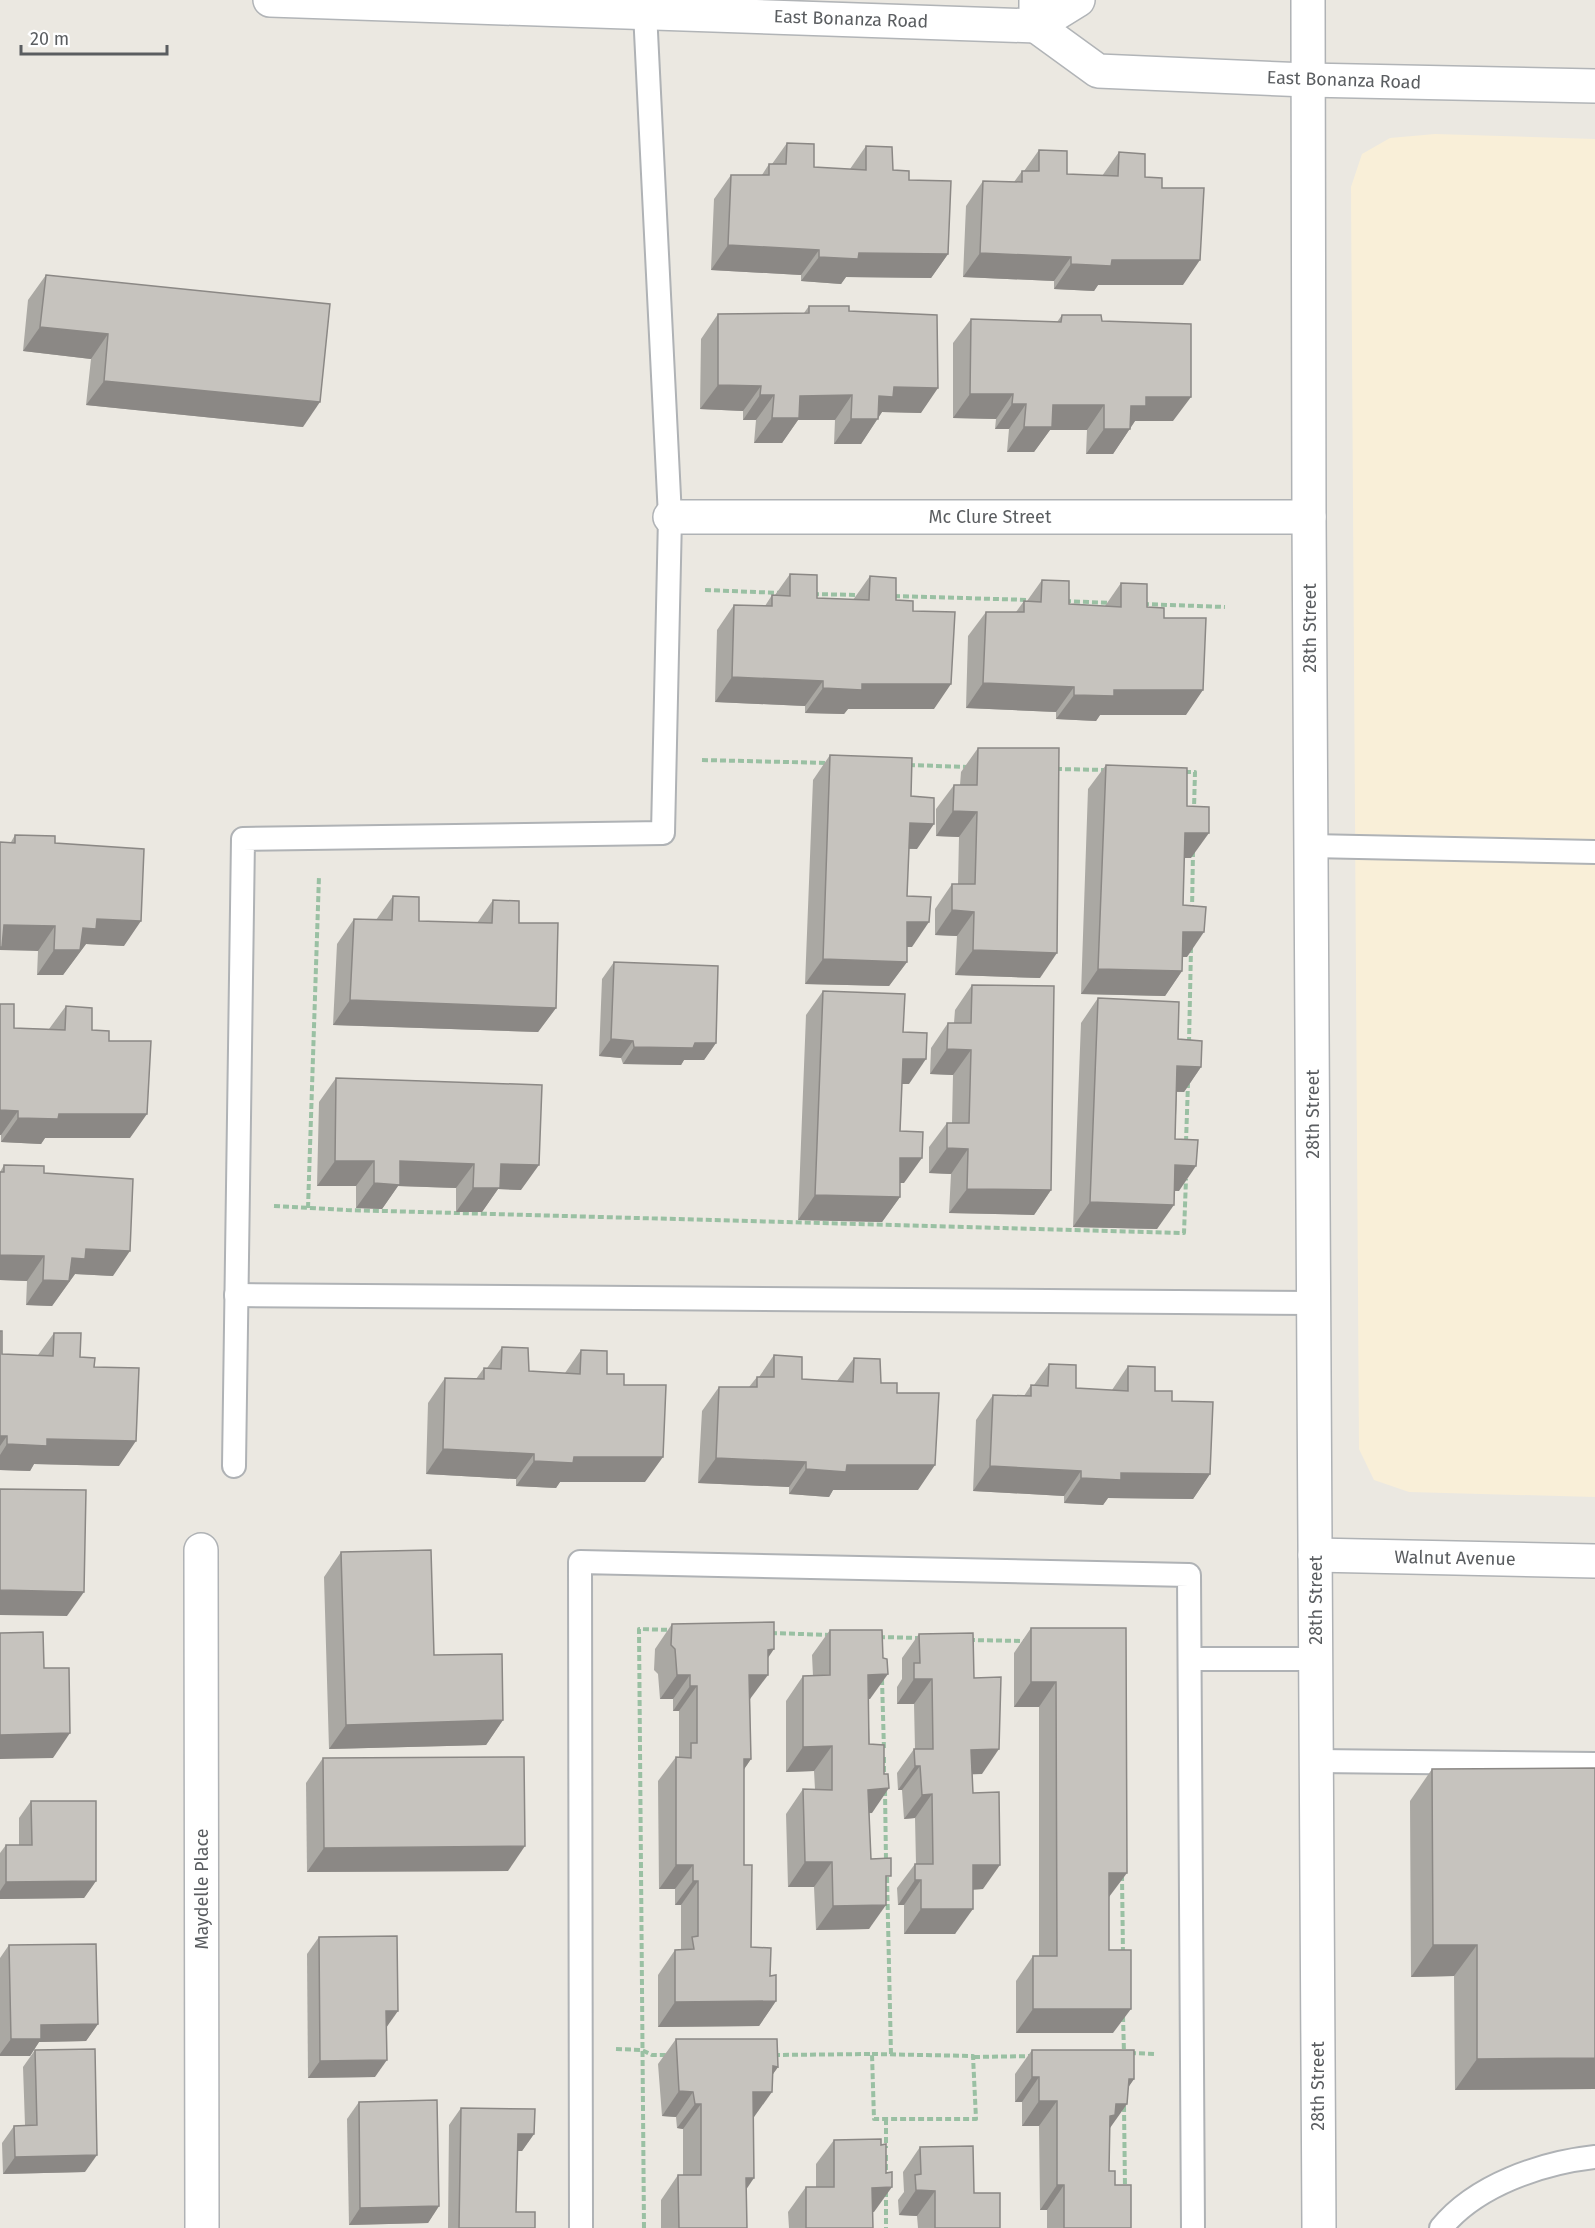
<svg xmlns="http://www.w3.org/2000/svg" width="1595" height="2228" font-family="'Fira Sans',sans-serif">
<style>
.commercial{fill:#f9efd8}
.lines{fill:none;stroke-linecap:round;stroke-linejoin:round}
.service-casing{stroke:#afb2b5;stroke-width:26}
.minor-casing{stroke:#afb2b5;stroke-width:36}
.tertiary-casing{stroke:#afb2b5;stroke-width:36}
.secondary-casing{stroke:#b1b4b7;stroke-width:36}
.path{stroke:#9ac0a3;stroke-width:4;stroke-dasharray:6 3;stroke-linecap:butt}
.service{stroke:#fff;stroke-width:22}
.minor{stroke:#fff;stroke-width:33}
.tertiary{stroke:#fff;stroke-width:33}
.secondary{stroke:#fff;stroke-width:33}
.wall{fill:#aaa8a3}
.shaded-wall{fill:#8b8885}
.building{fill:#c6c3be;stroke:#8b8885;stroke-width:1.5}
.labels{text-anchor:middle;stroke-width:5;stroke-linejoin:round;paint-order:stroke}
.street-label{font-size:18px;fill:#5a5d60;stroke:#fff}
</style>
<rect width="100%" height="100%" fill="#ebe8e1"/>
<path class="commercial" d="M1435 134 1595 139V1497L1409 1492 1374 1480 1359 1449 1351 187 1362 154 1390 138Z"/>
<g class="lines">
<defs>
<g id="service">
<path d="M1311 846 1595 852"/>
<path d="M236 1295 1314 1303"/>
<path d="M234 1466 243 839 663 833 670 517 645 12"/>
<path d="M1190 1659H1316"/>
<path d="M1317 1761 1595 1764"/>
<path d="M581 2228 580 1562 1189 1575 1193 2228"/>
<path d="M1441 2228C1476 2185 1541 2163 1595 2157"/>
</g>
<g id="minor">
<path d="M1036 26V0"/>
<path d="M670 517H1309"/>
<path d="M201 1550 202 2228"/>
<path d="M1315 1555 1595 1561"/>
</g>
<path id="tertiary" d="M1308 0 1309 517 1319 2228"/>
<g id="secondary">
<path d="M270 0 1036 26 1078 0"/>
<path d="M1036 26 1098 71 1307 80 1595 86"/>
</g>
</defs>
<use href="#service" class="service-casing"/>
<use href="#minor" class="minor-casing"/>
<use href="#tertiary" class="tertiary-casing"/>
<use href="#secondary" class="secondary-casing"/>
<g class="path">
<path d="M705 590 781 593"/>
<path d="M813 594 859 595"/>
<path d="M894 596 1030 600"/>
<path d="M1065 601 1111 603"/>
<path d="M1143 604 1225 607"/>
<path d="M702 760 829 763"/>
<path d="M909 765 967 767"/>
<path d="M1056 769 1105 770"/>
<path d="M1185 772H1195L1194 809"/>
<path d="M1192 911 1193 852"/>
<path d="M1189 1043 1191 948"/>
<path d="M1186 1142 1188 1083"/>
<path d="M274 1206 347 1210 1184 1233 1186 1179"/>
<path d="M308 1208 319 876"/>
<path d="M771 1633 830 1635"/>
<path d="M879 1637 920 1638"/>
<path d="M969 1640 1024 1641"/>
<path d="M882 1679 884 1750"/>
<path d="M884 1757V1777"/>
<path d="M885 1790 886 1861"/>
<path d="M1122 1875 1123 1954"/>
<path d="M887 1877 891 2054"/>
<path d="M1123 2016 1124 2053"/>
<path d="M616 2049 642 2050 652 2055H668"/>
<path d="M1130 2053 1156 2054"/>
<path d="M872 2054 973 2056 976 2119H874Z"/>
<path d="M774 2055 872 2054"/>
<path d="M974 2057 1033 2056"/>
<path d="M1124 2106 1125 2188"/>
<path d="M886 2119V2148"/>
<path d="M886 2155V2178"/>
<path d="M886 2191V2228"/>
<path d="M644 2228 639 1629 671 1630"/>
</g>
<use href="#service" class="service"/>
<use href="#minor" class="minor"/>
<use href="#tertiary" class="tertiary"/>
<use href="#secondary" class="secondary"/>
</g>
<g class="wall">
<path d="M787 143 814 167 850 169 866 146 893 170 909 180 948 254 931 278 846 277 841 284 801 281V275L711 270 714 199 731 175H762L769 164H772Z"/>
<path d="M1039 150 1067 174 1102 176 1119 152 1145 177 1162 188 1183 285H1098L1094 291 1054 289V281L963 277 966 206 983 181 1014 182 1022 171H1024Z"/>
<path d="M46 275 303 427 86 405 91 359 23 351 28 300Z"/>
<path d="M809 306 849 311 921 413 882 412 861 444H834L835 420H798L782 443H754L756 420H743V411L700 409 701 339 718 314 804 313Z"/>
<path d="M1062 315 1102 321 1173 421H1135L1113 454H1086L1087 430H1050L1034 452H1007L1009 429H995L996 419 953 418V343L971 319 1057 322Z"/>
<path d="M790 574 817 598 853 600 870 576 896 600 913 611 934 709H848L844 714 805 713V706L715 702 717 630 734 605 765 606 772 595H775Z"/>
<path d="M1042 580 1069 604 1105 606 1121 583 1147 607 1164 618 1186 715H1100L1096 721 1056 719V712L966 708 968 636 986 612H1016L1024 601H1027Z"/>
<path d="M978 748 1040 978 955 975 957 936 935 935V909L952 884H958L959 837 936 836V809L954 785H960L961 772Z"/>
<path d="M830 755 911 796 917 849H909L907 896 912 947H907V962L889 986 805 984 813 780Z"/>
<path d="M1106 765 1187 806 1191 858H1184L1183 905 1187 957H1182V971L1165 996 1081 994 1088 789Z"/>
<path d="M15 835 55 843 124 946 86 944 63 975H37L38 951 11 842Z"/>
<path d="M393 896 419 921 477 923 493 900 519 923 556 1008 538 1032 333 1025 337 944 354 919 376 920Z"/>
<path d="M614 962 716 1043 704 1060H684L681 1065 623 1064 621 1058 599 1056 602 979Z"/>
<path d="M972 985 1051 1190 1034 1215 949 1213 951 1174 929 1173V1147L947 1123H952L953 1075 930 1074 931 1048 948 1023H954L955 1010Z"/>
<path d="M823 991 903 1032 909 1084H902L900 1131 904 1183H900V1197L882 1222 798 1220 806 1015Z"/>
<path d="M1098 998 1178 1039 1201 1067 1184 1092H1177L1175 1139 1179 1191H1174L1157 1229 1073 1227 1081 1023Z"/>
<path d="M0 1004 14 1028 49 1029 66 1006 92 1030 109 1041 130 1138H45L41 1144 1 1142V1135H0Z"/>
<path d="M336 1078 521 1190 498 1189 482 1212H456V1188L398 1186 382 1209 356 1208V1186H317L319 1102Z"/>
<path d="M4 1165 44 1173 113 1276 75 1274 52 1306 26 1305 27 1281 0 1280V1172Z"/>
<path d="M0 1331 2 1354 38 1355 54 1333 80 1357 94 1367 119 1466 34 1464 30 1471 0 1470Z"/>
<path d="M502 1347 529 1371 565 1373 581 1350 607 1374 624 1385 645 1482H560L556 1488 516 1486V1479L426 1474 428 1403 445 1378 476 1379 484 1368H487Z"/>
<path d="M774 1355 802 1379 837 1381 854 1358 881 1383 897 1393 918 1490H833L829 1497 789 1494V1487L698 1483 702 1411 719 1387H749L757 1377H759Z"/>
<path d="M1049 1364 1076 1388 1112 1390 1128 1366 1155 1391 1172 1401 1210 1474 1193 1499 1108 1498 1103 1505 1064 1503V1496L973 1491 976 1420 993 1395 1024 1396 1031 1385H1034Z"/>
<path d="M341 1552 434 1655 503 1720 486 1745 329 1749 324 1577Z"/>
<path d="M672 1624 768 1658 750 1699 751 1759 744 1769V1865L751 1947 770 1976 776 2001 759 2026 658 2027V1975L675 1950H681V1905H675V1889H659L658 1781 676 1757H679V1711H673V1699H660L658 1674 654 1670 655 1649Z"/>
<path d="M1031 1628H1126L1109 1897V1950L1113 2033H1016V1981L1033 1956H1039V1707H1014V1653Z"/>
<path d="M830 1630 870 1699H868L872 1813H869L871 1859 886 1882 869 1929 816 1930 814 1887H788L786 1814 803 1789H815L814 1771 786 1772V1701L803 1676H813L812 1655Z"/>
<path d="M919 1634 974 1678 982 1774H972L973 1793 983 1889 973 1890 955 1934H904V1905H898L897 1888 915 1864H916L915 1818 904 1819 902 1790H898L897 1773 914 1749H915L914 1704H897V1687L902 1679V1658Z"/>
<path d="M323 1758 508 1871 307 1872 306 1783Z"/>
<path d="M1432 1769 1595 2089 1455 2090 1454 1976 1411 1977 1410 1801Z"/>
<path d="M31 1801 96 1881 84 1898 0 1899V1853L6 1845H19V1818Z"/>
<path d="M319 1937 375 2077 308 2078 307 1954Z"/>
<path d="M9 1945 98 2024 86 2041 39 2042 30 2056H0V1958Z"/>
<path d="M676 2039 778 2067 773 2074 754 2117H753L746 2189 747 2228H661V2200L678 2175H683V2129L677 2128 676 2117 662 2116 658 2064Z"/>
<path d="M35 2050 85 2172 3 2174 2 2143 14 2126 25 2125 23 2067Z"/>
<path d="M1032 2050 1134 2079 1128 2087 1109 2128V2171L1131 2228H1047V2210H1040L1039 2126H1022V2102H1015V2074Z"/>
<path d="M359 2102 439 2206 428 2223 349 2225 347 2119Z"/>
<path d="M461 2108 534 2134 522 2151H517L516 2212 535 2228H448L449 2125Z"/>
<path d="M834 2140 874 2212H873V2228H789L788 2212 806 2187H816V2164Z"/>
<path d="M920 2147 974 2193 1000 2228H918L917 2216 899 2215 898 2200 904 2192 903 2172Z"/>
</g>
<g class="shaded-wall">
<path d="M728 245 819 250 801 275 711 270Z"/>
<path d="M859 253 948 254 931 278 846 277 841 284 801 281 819 257Z"/>
<path d="M980 253 1071 257 1054 281 963 277Z"/>
<path d="M1112 260H1200L1183 285H1098L1094 291 1054 289 1071 264Z"/>
<path d="M40 327 108 334 91 359 23 351Z"/>
<path d="M104 381 320 402 303 427 86 405Z"/>
<path d="M718 385 761 386 743 411 700 409Z"/>
<path d="M894 387 938 388 921 413 882 412 861 444H834L851 419 879 396Z"/>
<path d="M970 394H1013L996 419 953 418Z"/>
<path d="M760 395H774L756 420H743Z"/>
<path d="M852 395 835 420H798L782 443H754L772 418 800 396Z"/>
<path d="M1146 397H1191L1173 421H1135L1113 454H1086L1104 429 1131 406Z"/>
<path d="M1012 404H1026L1009 429H995Z"/>
<path d="M1053 405H1104L1087 430H1050L1034 452H1007L1024 427Z"/>
<path d="M732 677 823 681 805 706 715 702Z"/>
<path d="M983 683 1074 687 1056 712 966 708Z"/>
<path d="M862 684H951L934 709H848L844 714 805 713 823 688Z"/>
<path d="M1114 690H1203L1186 715H1100L1096 721 1056 719 1074 695Z"/>
<path d="M953 811 977 812 959 837 936 836Z"/>
<path d="M910 823 934 824 917 849 893 848Z"/>
<path d="M1185 833H1209L1191 858H1168Z"/>
<path d="M952 910 974 912 957 936 935 935Z"/>
<path d="M97 919 141 921 124 946 86 944 63 975H37L54 950 83 928Z"/>
<path d="M907 922H929L912 947H890Z"/>
<path d="M4 925 55 926 38 951 0 950V930Z"/>
<path d="M1183 932H1204L1187 957H1165Z"/>
<path d="M973 950 1057 953 1040 978 955 975Z"/>
<path d="M823 959 907 962 889 986 805 984Z"/>
<path d="M1098 969 1182 971 1165 996 1081 994Z"/>
<path d="M350 1000 556 1008 538 1032 333 1025Z"/>
<path d="M611 1039 633 1041 621 1058 599 1056Z"/>
<path d="M695 1043H716L704 1060H684L681 1065 623 1064 634 1047Z"/>
<path d="M947 1049 971 1050 953 1075 930 1074Z"/>
<path d="M903 1059H926L909 1084H886Z"/>
<path d="M1177 1066 1201 1067 1184 1092 1160 1091Z"/>
<path d="M0 1110 18 1111 1 1135H0Z"/>
<path d="M59 1114H147L130 1138H45L41 1144 1 1142 18 1118Z"/>
<path d="M947 1148 968 1149 951 1174 929 1173Z"/>
<path d="M900 1158H922L904 1183H883Z"/>
<path d="M335 1161H374L356 1186H317Z"/>
<path d="M400 1161 474 1164 456 1188 398 1186 382 1209 356 1208 374 1183Z"/>
<path d="M501 1164 539 1165 521 1190 498 1189 482 1212H456L473 1188Z"/>
<path d="M1175 1165 1196 1166 1179 1191 1158 1190Z"/>
<path d="M967 1189 1051 1190 1034 1215 949 1213Z"/>
<path d="M815 1195 900 1197 882 1222 798 1220Z"/>
<path d="M1090 1202 1174 1205 1157 1229 1073 1227Z"/>
<path d="M86 1249 130 1251 113 1276 75 1274 52 1306 26 1305 43 1280 72 1258Z"/>
<path d="M0 1255 44 1256 27 1281 0 1280Z"/>
<path d="M0 1436H7L0 1446Z"/>
<path d="M47 1439 136 1441 119 1466 34 1464 30 1471 0 1470V1455L7 1444Z"/>
<path d="M443 1449 534 1454 516 1479 426 1474Z"/>
<path d="M574 1457H663L645 1482H560L556 1488 516 1486 534 1461Z"/>
<path d="M716 1458 806 1462 789 1487 698 1483Z"/>
<path d="M847 1465H935L918 1490H833L829 1497 789 1494 806 1469Z"/>
<path d="M990 1466 1081 1471 1064 1496 973 1491Z"/>
<path d="M1121 1473 1210 1474 1193 1499 1108 1498 1103 1505 1064 1503 1081 1478Z"/>
<path d="M0 1590 84 1592 67 1616 0 1615Z"/>
<path d="M774 1649 757 1674 768 1650Z"/>
<path d="M888 1674 870 1699H850L868 1675Z"/>
<path d="M677 1675H690L673 1699H660Z"/>
<path d="M749 1675H768L750 1699Z"/>
<path d="M914 1679H932L914 1704H897Z"/>
<path d="M1031 1682H1056L1039 1707H1014Z"/>
<path d="M690 1686H697L679 1711H673Z"/>
<path d="M503 1720 486 1745 329 1749 346 1725Z"/>
<path d="M70 1733 53 1758 0 1759V1735Z"/>
<path d="M832 1746 814 1771 786 1772 803 1747Z"/>
<path d="M999 1749 982 1774 953 1775 971 1750Z"/>
<path d="M744 1759H751L734 1784Z"/>
<path d="M915 1766H920L902 1790H898Z"/>
<path d="M889 1788 872 1813 851 1814 868 1790Z"/>
<path d="M932 1794 915 1818 904 1819 922 1795Z"/>
<path d="M525 1846 508 1871 307 1872 324 1848Z"/>
<path d="M805 1862H832L814 1887H788Z"/>
<path d="M676 1865H693L675 1889H659Z"/>
<path d="M973 1865H1000L983 1889 955 1890Z"/>
<path d="M1109 1873H1127L1109 1897Z"/>
<path d="M915 1880H921L904 1905H898Z"/>
<path d="M96 1881 84 1898 0 1899V1891L6 1882Z"/>
<path d="M693 1881H698L681 1905H675Z"/>
<path d="M886 1905 869 1929 816 1930 833 1906Z"/>
<path d="M921 1909H973L955 1934H904Z"/>
<path d="M1433 1945H1477L1454 1976 1411 1977Z"/>
<path d="M776 2001 759 2026 658 2027 675 2002Z"/>
<path d="M1033 2009H1131L1113 2033H1016Z"/>
<path d="M386 2011H398L386 2028Z"/>
<path d="M98 2024 86 2041 39 2042 30 2056H0V2054L11 2039 41 2025Z"/>
<path d="M1595 2058V2089L1455 2090 1477 2059Z"/>
<path d="M387 2060 375 2077 308 2078 320 2061Z"/>
<path d="M773 2066 778 2067 760 2092Z"/>
<path d="M1032 2077H1039L1022 2102H1015Z"/>
<path d="M1129 2079H1134L1117 2104H1127L1110 2128H1105L1098 2140Z"/>
<path d="M679 2091 693 2092 676 2117 662 2116Z"/>
<path d="M753 2092H772L754 2117H735Z"/>
<path d="M1039 2101H1057L1039 2126H1022Z"/>
<path d="M695 2104H701L683 2129 677 2128Z"/>
<path d="M518 2134H534L522 2151H506Z"/>
<path d="M97 2155 85 2172 3 2174 15 2157Z"/>
<path d="M746 2178H754L737 2203Z"/>
<path d="M1057 2185H1064L1047 2210H1040Z"/>
<path d="M892 2187 874 2212 855 2213 872 2188Z"/>
<path d="M916 2190 935 2191 917 2216 899 2215Z"/>
<path d="M439 2206 428 2223 349 2225 360 2208Z"/>
</g>
<g class="building">
<path d="M787 143 814 144V167L866 170V146L892 147 893 170 909 171V180L951 181 948 254 859 253 858 259 819 257V250L728 245 731 175H769V164H786Z"/>
<path d="M1039 150 1067 151V174L1118 176 1119 152 1145 154V177L1162 178V188H1204L1200 260H1112L1111 266 1071 264V257L980 253 983 181 1022 182V171H1039Z"/>
<path d="M46 275 330 304 320 402 104 381 108 334 40 327Z"/>
<path d="M809 306H849V311L937 315 938 388 894 387 893 397 879 396 878 419H851L852 395 800 396 799 418H772L774 395H760L761 386 718 385V314L809 313Z"/>
<path d="M1062 315H1101L1102 321 1191 324V397H1146V406H1131L1130 429H1104V405H1053L1052 427H1024L1026 404H1012L1013 394H970L971 319 1061 322Z"/>
<path d="M790 574 817 575V598L869 600 870 576 896 578V600L913 601V611L955 612 951 684H862V690L823 688V681L732 677 734 605 772 606V595L790 596Z"/>
<path d="M1042 580 1069 581V604L1121 607V583L1147 584V607L1164 608V618H1206L1203 690H1114V696L1074 695V687L983 683 986 612H1024V601L1041 602Z"/>
<path d="M978 748H1059L1057 953 973 950 974 912 952 910V884H975L977 812 953 811 954 785H977Z"/>
<path d="M830 755 912 758 911 796 934 798V824L910 823 907 896 931 897 929 922H907V962L823 959Z"/>
<path d="M1106 765 1187 768V806L1209 807V833H1185L1183 905 1206 907 1204 932H1183L1182 971 1098 969Z"/>
<path d="M15 835 55 836V843L144 849 141 921 97 919 96 929 83 928 80 950H54L55 926 4 925 2 947H0V842L15 843Z"/>
<path d="M393 896 419 897V921L492 923 493 900 519 901V923H558L556 1008 350 1000 354 919 392 920Z"/>
<path d="M614 962 718 966 716 1043H695L693 1048 634 1047 633 1041 611 1039Z"/>
<path d="M972 985 1054 986 1051 1190 967 1189 968 1149 947 1148V1123H969L971 1050 947 1049 948 1023H971Z"/>
<path d="M823 991 905 994 903 1032 927 1033 926 1059H903L900 1131 923 1132 922 1158H900V1197L815 1195Z"/>
<path d="M1098 998 1179 1002 1178 1039 1202 1041 1201 1067 1177 1066 1175 1139 1198 1140 1196 1166 1175 1165 1174 1205 1090 1202Z"/>
<path d="M0 1004H14V1028L65 1030 66 1006 92 1008V1030L109 1031V1041H151L147 1114H59L58 1119 18 1118V1111L0 1110Z"/>
<path d="M336 1078 542 1085 539 1165 501 1164 500 1188H473L474 1164 400 1161V1185L374 1183V1161H335Z"/>
<path d="M4 1165 44 1166V1173L133 1179 130 1251 86 1249 85 1259 72 1258 69 1281 43 1280 44 1256 0 1255V1172H4Z"/>
<path d="M0 1331H2V1354L53 1356 54 1333H81L80 1357 95 1358 94 1367 139 1368 136 1441 47 1439V1446L7 1444V1436H0Z"/>
<path d="M502 1347 528 1348 529 1371 580 1374 581 1350 607 1351V1374H624V1385H666L663 1457H574L573 1463 534 1461V1454L443 1449 445 1378 484 1379V1368L501 1369Z"/>
<path d="M774 1355 802 1357V1379L853 1382 854 1358 880 1359 881 1383H897V1393H939L935 1465H847L846 1472 806 1469V1462L716 1458 719 1387H757V1377H774Z"/>
<path d="M1049 1364 1076 1365V1388L1128 1391V1366L1155 1367V1391H1172V1401L1213 1402 1210 1474 1121 1473V1480L1081 1478V1471L990 1466 993 1395 1031 1396V1385L1048 1386Z"/>
<path d="M0 1489 86 1490 84 1592 0 1590Z"/>
<path d="M431 1550 434 1655 502 1654 503 1720 346 1725 341 1552Z"/>
<path d="M774 1622V1649L768 1650V1675H749L751 1759H744V1865H752L751 1947 771 1948 770 1976 776 1975V2001L675 2002V1950L694 1949 692 1937 698 1936V1881H693V1865H676V1757L691 1758V1743H697V1686H690V1675H677L675 1649 671 1645 672 1624Z"/>
<path d="M1031 1628H1126L1127 1873H1109V1950H1131V2009H1033V1956H1057L1056 1682H1031Z"/>
<path d="M830 1630H882L883 1658 887 1659 888 1674 868 1675 869 1744 884 1745V1774H888L889 1788 868 1790 871 1859 891 1858V1876H886V1905L833 1906 832 1862H805L803 1789 832 1790V1746L803 1747V1676L830 1675Z"/>
<path d="M43 1632 44 1668H69L70 1733 0 1735V1633Z"/>
<path d="M973 1633 974 1678 1001 1677 999 1749 971 1750 973 1793 999 1792 1000 1865H973V1909H921V1880H915V1864H933L932 1794 922 1795 920 1766H915L914 1749H933L932 1679H914V1663H920L919 1634Z"/>
<path d="M524 1757 525 1846 324 1848 323 1758Z"/>
<path d="M1595 1768V2058L1477 2059V1945H1433L1432 1769Z"/>
<path d="M31 1801H96V1881L6 1882V1845H32Z"/>
<path d="M397 1936 398 2011H386L387 2060 320 2061 319 1937Z"/>
<path d="M96 1944 98 2024 41 2025V2039H11L9 1945Z"/>
<path d="M676 2039H777L778 2067 773 2066 772 2092H753L754 2178H746L747 2228H679L678 2175H701V2104H695L693 2092 679 2091Z"/>
<path d="M95 2049 97 2155 15 2157 14 2126 37 2125 35 2050Z"/>
<path d="M1032 2050H1134V2079H1129L1127 2104H1116L1115 2115 1110 2116 1109 2171H1115V2185H1131V2228H1064V2185H1057V2101H1039V2077H1032Z"/>
<path d="M437 2100 439 2206 360 2208 359 2102Z"/>
<path d="M461 2108 535 2109 534 2134H518L516 2212H535V2228H459Z"/>
<path d="M881 2139V2145L886 2144V2173L892 2172V2187L872 2188 873 2228H806V2187H834V2140Z"/>
<path d="M973 2146 974 2193H1000V2228H935V2191L916 2190 915 2175 921 2174 920 2147Z"/>
</g>
<g class="labels">
<g class="street-label">
<text transform="translate(851 19) rotate(2)" y="6">East Bonanza Road</text>
<text transform="translate(1344 80) rotate(2)" y="6">East Bonanza Road</text>
<text x="990" y="523">Mc Clure Street</text>
<text transform="translate(1310 628) rotate(-90)" y="6">28th Street</text>
<text transform="translate(1313 1114) rotate(-90)" y="6">28th Street</text>
<text transform="translate(1455 1558) rotate(1)" y="6">Walnut Avenue</text>
<text transform="translate(1316 1600) rotate(-90)" y="6">28th Street</text>
<text transform="translate(202 1889) rotate(-90)" y="6">Maydelle Place</text>
<text transform="translate(1318 2086) rotate(-90)" y="6">28th Street</text>
</g>
</g>
<path d="M21 45v9h146v-9" fill="none" stroke="#5a5d60" stroke-width="3"/>
<text x="30" y="45" font-size="18" fill="#5a5d60" stroke="#ffffff" stroke-width="4.5" paint-order="stroke">20 m</text>
</svg>
